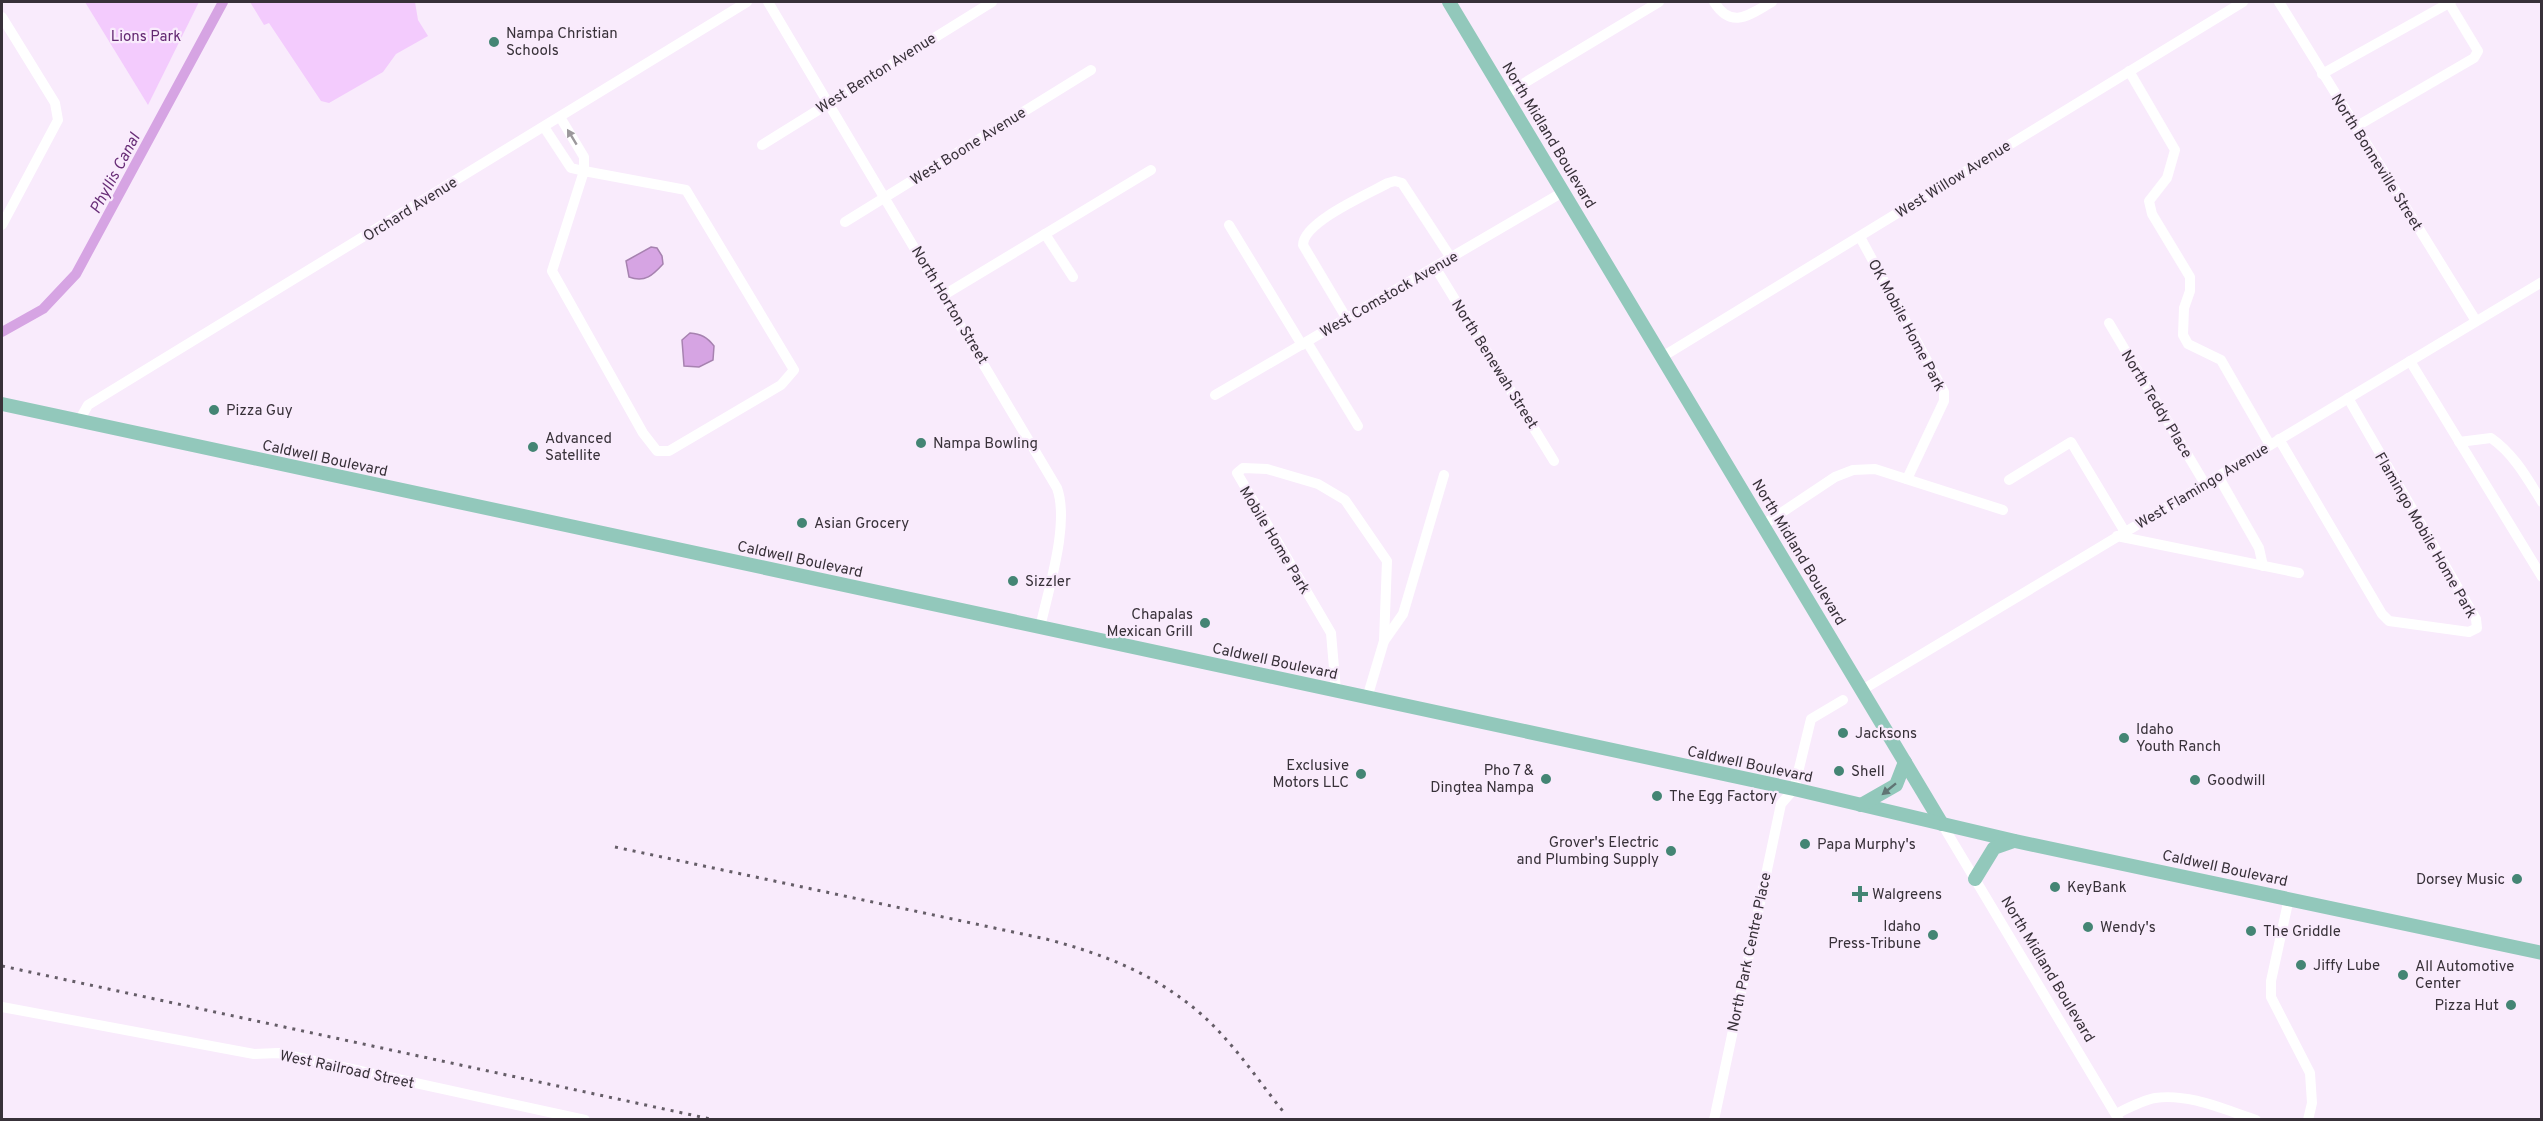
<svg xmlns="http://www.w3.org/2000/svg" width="2543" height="1121" font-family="Overpass,sans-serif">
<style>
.green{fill:#f3cbfd}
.water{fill:#d6a4e3;stroke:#a782b0;stroke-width:1.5}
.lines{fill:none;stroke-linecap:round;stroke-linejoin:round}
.canal{stroke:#d6a4e3;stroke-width:10}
.minor{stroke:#fff;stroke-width:10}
.major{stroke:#92c8bb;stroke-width:14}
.rail{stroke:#655d67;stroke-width:3;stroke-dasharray:3 6;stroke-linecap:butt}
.oneway{fill:#9c989c}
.oneway2{fill:#607574}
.poi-dot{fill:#448574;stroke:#f9ebfc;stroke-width:2}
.labels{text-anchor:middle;stroke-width:4.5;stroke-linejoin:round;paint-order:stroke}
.poi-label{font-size:15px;fill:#383139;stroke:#f9ebfc;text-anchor:start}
.park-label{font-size:15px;fill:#622770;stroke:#f9ebfc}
.street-label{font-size:15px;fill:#383139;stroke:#f9ebfc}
.water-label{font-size:16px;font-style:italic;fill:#682d77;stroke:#f9ebfc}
</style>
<rect width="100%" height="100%" fill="#f9ebfc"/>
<g class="green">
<path d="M85 2H199L148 105Z"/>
<path d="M250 2H415L418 20 428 36 396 54 383 72 329 103 321 101 269 23 264 25Z"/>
</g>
<g class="water">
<path d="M651 247 657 248 662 256 663 264C653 275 645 283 629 277L626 261Z"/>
<path d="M690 333C701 334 707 337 714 346L713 360 699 367 684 366 682 340Z"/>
</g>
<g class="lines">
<path class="canal" d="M2 332 43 309 76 274 223 2"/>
<g class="minor">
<path d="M768 2 1057 488C1070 524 1048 590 1040 628"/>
<path d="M1714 2C1732 30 1749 15 1772 2"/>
<path d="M2279 2 2476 321"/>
<path d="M2 17 55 103 58 120 2 225"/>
<path d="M2129 71 2175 150 2167 178 2149 201 2152 214 2190 277V291L2184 308 2183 335 2188 344 2221 360 2270 445"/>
<path d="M2322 74 2451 2"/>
<path d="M1506 94 1659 2"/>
<path d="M2357 126 2474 58 2478 51 2449 3"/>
<path d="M544 127 571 168 584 171V157L560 117"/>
<path d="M762 145 992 2"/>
<path d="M584 171 686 190 794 370 781 385 669 451H657L643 433 552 271Z"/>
<path d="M845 222 1091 70"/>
<path d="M1229 225 1302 345"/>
<path d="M1045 234 1073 277"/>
<path d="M1860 237 1944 392V401L1907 479"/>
<path d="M1435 267 1554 461"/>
<path d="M944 295 1151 170"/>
<path d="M1347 319 1303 245C1303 222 1368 194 1388 183L1395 181 1402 183 1451 258"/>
<path d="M2109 323 2205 484"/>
<path d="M1307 342 1358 426"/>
<path d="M1662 357 2243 2"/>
<path d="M2410 361 2542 577"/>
<path d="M1215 395 1563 192"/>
<path d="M79 421 88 405 747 2"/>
<path d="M2279 439 2382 614 2389 621 2469 632 2477 628 2476 619 2348 398"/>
<path d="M2459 442 2491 438C2514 454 2527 478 2542 502"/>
<path d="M2218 476 2259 548 2263 566"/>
<path d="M2009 480 2071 442 2125 532"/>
<path d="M1763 525 1835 477 1853 470 1875 469 2003 510"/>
<path d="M2117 536 2299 573"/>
<path d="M1862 690 2542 282"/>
<path d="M1336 691 1331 633 1237 473 1243 468 1267 469 1318 484 1345 500 1387 561 1384 641"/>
<path d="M1367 698 1384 641 1403 614 1444 475"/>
<path d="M1942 824 2119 1120"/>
<path d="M2289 898 2271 981V997L2310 1073 2312 1103 2308 1120"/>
<path d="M2 1007 254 1054 278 1053 585 1120"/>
<path d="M2116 1114C2128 1108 2143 1100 2155 1098 2189 1093 2225 1110 2256 1120"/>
<path d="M1714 1120 1781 804 1794 789 1811 719 1843 700"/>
</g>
<g class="major">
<path d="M1449 2 1942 824"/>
<path d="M2 404 1794 789 2015 841 2542 953"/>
<path d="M1861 805 1896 785 1905 762"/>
<path d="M1975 879 1994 848 2014 841"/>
</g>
<g class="rail">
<path d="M615 847 1046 939C1104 954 1155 974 1201 1014 1234 1043 1259 1082 1286 1115"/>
<path d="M2 966 715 1120"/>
</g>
</g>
<defs><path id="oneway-solid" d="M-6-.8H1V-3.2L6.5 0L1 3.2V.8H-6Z" transform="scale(1.5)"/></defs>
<use class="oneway" href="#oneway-solid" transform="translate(572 137) rotate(-121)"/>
<use class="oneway2" href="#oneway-solid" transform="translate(1889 789) rotate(141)"/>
<g class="poi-dot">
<circle cx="494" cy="42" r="6"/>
<circle cx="214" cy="410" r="6"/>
<circle cx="921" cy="443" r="6"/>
<circle cx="533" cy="447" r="6"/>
<circle cx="802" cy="523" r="6"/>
<circle cx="1013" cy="581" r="6"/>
<circle cx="1205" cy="623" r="6"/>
<circle cx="1843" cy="733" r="6"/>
<circle cx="2124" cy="738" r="6"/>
<circle cx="1839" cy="771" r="6"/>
<circle cx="1361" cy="774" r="6"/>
<circle cx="1546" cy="779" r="6"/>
<circle cx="2195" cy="780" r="6"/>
<circle cx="1657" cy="796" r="6"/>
<circle cx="1805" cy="844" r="6"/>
<circle cx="1671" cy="851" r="6"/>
<circle cx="2517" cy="879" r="6"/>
<circle cx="2055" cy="887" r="6"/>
<path d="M1857 885h6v6h6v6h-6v6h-6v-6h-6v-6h6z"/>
<circle cx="2088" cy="927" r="6"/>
<circle cx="2251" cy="931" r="6"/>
<circle cx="1933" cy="935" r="6"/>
<circle cx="2301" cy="965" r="6"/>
<circle cx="2403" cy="975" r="6"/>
<circle cx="2511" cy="1005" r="6"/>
</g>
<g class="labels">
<g class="poi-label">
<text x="506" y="38">Nampa Christian<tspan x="506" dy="17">Schools</tspan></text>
<text x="226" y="415">Pizza Guy</text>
<text x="545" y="443">Advanced<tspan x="545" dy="17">Satellite</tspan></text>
<text x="933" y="448">Nampa Bowling</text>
<text x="814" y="528">Asian Grocery</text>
<text x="1025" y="586">Sizzler</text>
<text x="1193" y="619" text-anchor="end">Chapalas<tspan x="1193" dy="17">Mexican Grill</tspan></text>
<text x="2136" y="734">Idaho<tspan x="2136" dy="17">Youth Ranch</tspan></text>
<text x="1855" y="738">Jacksons</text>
<text x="1349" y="770" text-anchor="end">Exclusive<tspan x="1349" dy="17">Motors LLC</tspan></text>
<text x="1534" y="775" text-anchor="end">Pho 7 &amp;<tspan x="1534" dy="17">Dingtea Nampa</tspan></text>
<text x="1851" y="776">Shell</text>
<text x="2207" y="785">Goodwill</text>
<text x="1669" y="801">The Egg Factory</text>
<text x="1659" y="847" text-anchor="end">Grover's Electric<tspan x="1659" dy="17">and Plumbing Supply</tspan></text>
<text x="1817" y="849">Papa Murphy's</text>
<text x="2505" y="884" text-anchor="end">Dorsey Music</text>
<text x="2067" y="892">KeyBank</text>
<text x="1872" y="899">Walgreens</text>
<text x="1921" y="931" text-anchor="end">Idaho<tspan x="1921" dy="17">Press-Tribune</tspan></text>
<text x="2100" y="932">Wendy's</text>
<text x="2263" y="936">The Griddle</text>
<text x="2313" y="970">Jiffy Lube</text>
<text x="2415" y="971">All Automotive<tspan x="2415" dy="17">Center</tspan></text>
<text x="2499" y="1010" text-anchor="end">Pizza Hut</text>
</g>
<g class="park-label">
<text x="146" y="41">Lions Park</text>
</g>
<g class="street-label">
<text transform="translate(876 73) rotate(-32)" y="5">West Benton Avenue</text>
<text transform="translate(1549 135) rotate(59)" y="5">North Midland Boulevard</text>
<text transform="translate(968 146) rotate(-32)" y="5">West Boone Avenue</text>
<text transform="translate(2377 162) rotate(58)" y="5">North Bonneville Street</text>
<text transform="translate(1953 179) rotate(-32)" y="5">West Willow Avenue</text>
<text transform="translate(410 209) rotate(-32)" y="5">Orchard Avenue</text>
<text transform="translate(1389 294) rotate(-30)" y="5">West Comstock Avenue</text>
<text transform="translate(950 305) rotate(59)" y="5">North Horton Street</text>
<text transform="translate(1907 325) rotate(62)" y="5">OK Mobile Home Park</text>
<text transform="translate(1495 364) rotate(58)" y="5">North Benewah Street</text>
<text transform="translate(2157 404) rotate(59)" y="5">North Teddy Place</text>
<text transform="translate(325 458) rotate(12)" y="5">Caldwell Boulevard</text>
<text transform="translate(2202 486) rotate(-31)" y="5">West Flamingo Avenue</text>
<text transform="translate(2426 535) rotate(60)" y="5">Flamingo Mobile Home Park</text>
<text transform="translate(1275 540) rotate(59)" y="5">Mobile Home Park</text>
<text transform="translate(1799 552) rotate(59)" y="5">North Midland Boulevard</text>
<text transform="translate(800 559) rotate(12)" y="5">Caldwell Boulevard</text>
<text transform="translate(1275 661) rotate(12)" y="5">Caldwell Boulevard</text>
<text transform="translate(1750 764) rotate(12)" y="5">Caldwell Boulevard</text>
<text transform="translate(2225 868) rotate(12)" y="5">Caldwell Boulevard</text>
<text transform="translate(1749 952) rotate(-78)" y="5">North Park Centre Place</text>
<text transform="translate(2048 969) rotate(59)" y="5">North Midland Boulevard</text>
<text transform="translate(347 1069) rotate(12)" y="5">West Railroad Street</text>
</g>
<g class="water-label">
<text transform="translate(114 173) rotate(-62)" y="6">Phyllis Canal</text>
</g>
</g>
<rect width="2543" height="1121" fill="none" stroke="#383139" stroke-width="6"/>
</svg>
